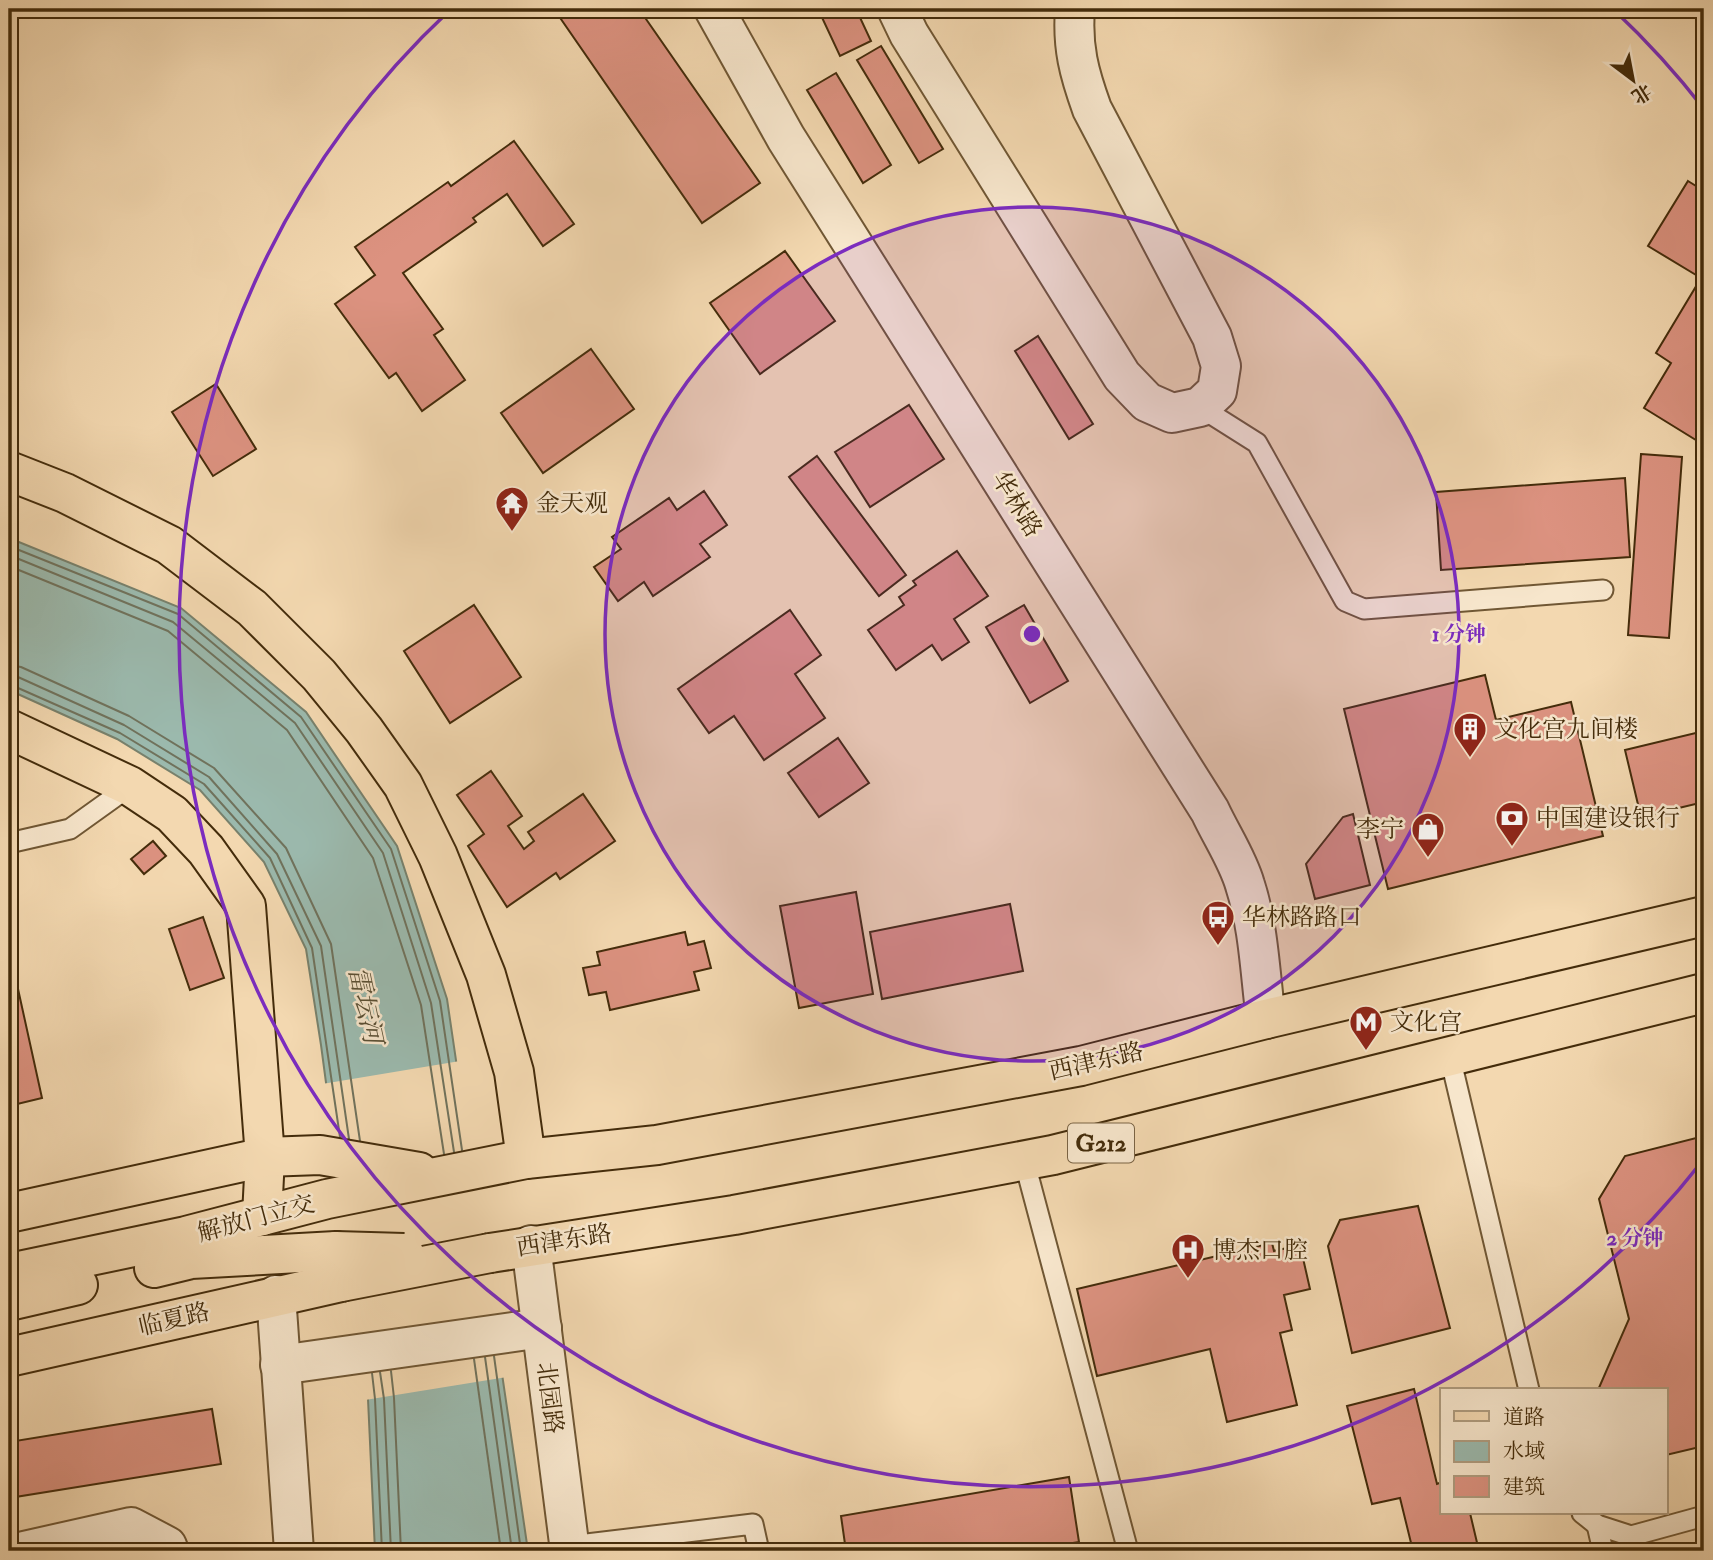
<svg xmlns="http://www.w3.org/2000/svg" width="1713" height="1560" font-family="'IM FELL Double Pica','Noto Serif SC',serif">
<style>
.water{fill:#9bb9ad;stroke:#78816c;stroke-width:2}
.pier{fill:#f3d8b0}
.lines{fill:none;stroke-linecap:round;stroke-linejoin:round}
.shore{stroke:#70725c;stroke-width:2}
.building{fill:#dc9280;stroke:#442c0b;stroke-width:2}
.service-casing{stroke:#705734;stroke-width:23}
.minor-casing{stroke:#705734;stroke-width:42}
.tertiary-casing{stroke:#705734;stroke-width:42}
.primary-casing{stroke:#442c0b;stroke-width:42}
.service{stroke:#f7e6cc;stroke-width:19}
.minor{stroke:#f7e6cc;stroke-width:38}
.tertiary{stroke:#f7e6cc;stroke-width:38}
.primary{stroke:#f3d8b0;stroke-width:38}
.primary-bridge-casing{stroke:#442c0b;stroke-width:42;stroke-linecap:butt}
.primary-bridge{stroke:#f3d8b0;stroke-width:38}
.ring{fill:none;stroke:#7b2cbf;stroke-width:3.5}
.labels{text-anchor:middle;stroke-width:5;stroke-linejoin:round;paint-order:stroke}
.shield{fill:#f7e6cc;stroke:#7a6445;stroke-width:2}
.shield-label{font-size:23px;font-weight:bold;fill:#442c0b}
.poi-label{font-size:24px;fill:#442c0b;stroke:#f7e6cc;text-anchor:start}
.street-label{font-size:24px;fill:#442c0b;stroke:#f7e6cc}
.water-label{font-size:26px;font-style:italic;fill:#5a4f34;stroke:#f7e6cc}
.centre{fill:#7b2cbf;stroke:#f7e6cc;stroke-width:3.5}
.ring-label{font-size:21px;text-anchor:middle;font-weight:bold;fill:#7b2cbf;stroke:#f7e6cc;stroke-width:5;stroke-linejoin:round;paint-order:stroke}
</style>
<rect width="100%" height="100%" fill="#f3d8b0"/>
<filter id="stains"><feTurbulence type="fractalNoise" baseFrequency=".00286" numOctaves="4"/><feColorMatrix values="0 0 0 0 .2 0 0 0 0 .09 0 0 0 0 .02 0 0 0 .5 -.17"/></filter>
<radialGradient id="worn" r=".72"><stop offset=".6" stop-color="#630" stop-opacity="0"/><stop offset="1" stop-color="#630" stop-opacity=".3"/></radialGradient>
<path class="water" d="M9 538 181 608 306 712 397 846 447 999 528 1551H375L368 1399 321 1045 306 949 264 862 200 790 117 739 9 690Z"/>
<path class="pier" d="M460 1061 507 1377 365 1400 322 1084Z"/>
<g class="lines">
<g class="shore">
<path d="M9 546 178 614 301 717 391 849 440 1001 462 1150"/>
<path d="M9 555 173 622 295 723 383 853 431 1003 454 1152"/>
<path d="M9 566 168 631 287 730 373 858 421 1005 444 1154"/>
<path d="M9 665 21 667 129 716 214 768 286 848 331 944 360 1141"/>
<path d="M9 675 18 677 124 725 209 777 277 854 321 946 349 1139"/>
<path d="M9 684 120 733 204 784 270 858 312 948 340 1137"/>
<path d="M494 1356 521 1551"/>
<path d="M485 1357 512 1551"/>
<path d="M474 1359 501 1551"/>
<path d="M391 1371 394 1398 401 1551"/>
<path d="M380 1372 384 1399 391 1551"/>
<path d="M372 1373 375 1399 382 1551"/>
</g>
</g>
<g class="building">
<path d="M554 9H639L760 183 702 223Z"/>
<path d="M818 9H856L871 41 840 56Z"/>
<path d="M881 46 943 149 919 163 857 60Z"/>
<path d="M836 73 891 165 863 183 807 90Z"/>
<path d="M514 141 574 224 543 246 507 194 473 218 476 222 403 273 443 329 434 335 465 380 422 411 396 373 389 378 335 304 375 275 355 247 448 182 451 186Z"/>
<path d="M1688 181 1704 191V445L1644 408 1671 363 1656 353 1701 278 1648 246Z"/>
<path d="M785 251 835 321 760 374 710 303Z"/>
<path d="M1038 336 1093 424 1069 439 1015 351Z"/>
<path d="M591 349 634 409 543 473 501 413Z"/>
<path d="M216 384 256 449 213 476 172 412Z"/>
<path d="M909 405 944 459 870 507 835 452Z"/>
<path d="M1641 454 1682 457 1669 638 1628 635Z"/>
<path d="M817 456 906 575 879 596 789 477Z"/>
<path d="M1625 478 1630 557 1441 570 1436 492Z"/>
<path d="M704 491 727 525 700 544 710 557 653 596 644 582 618 601 594 567 621 549 612 537 669 498 677 510Z"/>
<path d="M957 551 988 596 954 619 969 642 942 660 932 645 896 670 868 630 904 605 899 597 916 585 913 581Z"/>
<path d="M474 605 521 677 450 723 404 651Z"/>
<path d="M1024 605 1068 681 1030 703 986 627Z"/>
<path d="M790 610 821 655 795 674 825 718 764 760 734 716 709 733 678 689Z"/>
<path d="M1485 675 1496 720 1571 702 1603 836 1388 889 1344 709Z"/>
<path d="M1704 731V802L1641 817 1625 750Z"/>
<path d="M838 738 869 783 819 817 788 773Z"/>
<path d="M491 771 522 816 508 826 524 849 534 841 528 832 583 794 615 841 560 879 556 873 507 907 468 846 484 834 457 795Z"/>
<path d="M1353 814 1370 885 1315 899 1306 864 1343 817Z"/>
<path d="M153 841 166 856 144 874 131 859Z"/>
<path d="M856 892 873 994 799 1008 780 906Z"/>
<path d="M1010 904 1023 971 882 999 870 932Z"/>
<path d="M203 917 224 978 190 990 169 929Z"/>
<path d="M685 932 688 945 704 941 711 968 694 972 699 990 610 1010 606 992 589 995 583 968 600 965 597 952Z"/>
<path d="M9 948 42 1098 9 1106Z"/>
<path d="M1704 1136V1446L1666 1455V1390H1598L1629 1319 1599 1199 1625 1156Z"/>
<path d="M1418 1206 1450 1328 1352 1353 1328 1246 1340 1220Z"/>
<path d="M1272 1243 1274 1251 1300 1245 1310 1289 1284 1295 1292 1330 1280 1333 1297 1405 1227 1422 1210 1349 1097 1376 1077 1289Z"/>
<path d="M1414 1389 1437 1484 1442 1482V1513H1470L1479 1551H1413L1400 1498 1372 1504 1347 1406Z"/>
<path d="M212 1409 221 1464 9 1498V1442Z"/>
<path d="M1069 1477 1079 1542 1024 1551H802L845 1544 841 1516Z"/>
</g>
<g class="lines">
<defs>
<g id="service">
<path d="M1200 407 1257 443 1345 601 1364 609 1603 590"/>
<path d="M9 843 70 829 130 786"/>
<path d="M1450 1057 1529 1390"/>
<path d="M1024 1160 1128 1551"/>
<path d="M1582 1513 1597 1525 1631 1536 1704 1516"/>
<path d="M1597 1525 1603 1551"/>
<path d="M570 1546 753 1524 759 1551"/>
</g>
<g id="minor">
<path d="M531 1245 570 1551"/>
<path d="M276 1295 294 1551"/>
<path d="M280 1365 542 1328"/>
<path d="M24 1551 131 1527 167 1546 169 1551"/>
</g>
<g id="tertiary">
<path d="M714 9 786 138 1210 811C1221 835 1238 860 1245 885 1259 928 1260 974 1266 1019"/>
<path d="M897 9 909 34 1122 376 1147 402 1172 413 1200 407 1217 391 1221 366 1212 337 1092 109C1079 73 1072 47 1075 9"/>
</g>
<g id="primary">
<path d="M9 471 65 493 169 545 252 608 319 675 364 730 403 785 438 856 486 975 514 1072 526 1159"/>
<path d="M9 729 130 786 172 814 206 850 246 906 265 1157 262 1216"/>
<path d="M9 1213 265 1157 320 1155 419 1172"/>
<path d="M490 1253 734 1215 1053 1155 1704 993"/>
<path d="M154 1268 191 1259 336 1251"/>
<path d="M9 1273 186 1236 327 1199 526 1159 657 1145 1081 1066 1266 1019 1704 916"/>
<path d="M9 1301 78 1285"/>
<path d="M9 1357 341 1282"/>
</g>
</defs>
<use href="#service" class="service-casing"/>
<use href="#minor" class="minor-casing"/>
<use href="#tertiary" class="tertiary-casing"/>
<use href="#primary" class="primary-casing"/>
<use href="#service" class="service"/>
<use href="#minor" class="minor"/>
<use href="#tertiary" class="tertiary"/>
<use href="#primary" class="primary"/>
<defs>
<g id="primary-bridge">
<path d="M336 1251 404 1253"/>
<path d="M341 1282 490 1253"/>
</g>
</defs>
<use href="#primary-bridge" class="primary-bridge-casing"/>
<use href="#primary-bridge" class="primary-bridge"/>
</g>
<circle cx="1032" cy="634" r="427" fill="#7b2cbf" fill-opacity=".12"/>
<g class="ring">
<circle cx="1032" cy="634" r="427"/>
<path d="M1704 1159A853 853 0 1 1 450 10M1614 10A853 853 0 0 1 1704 109"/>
</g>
<defs>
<symbol id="temple-pin" viewBox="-11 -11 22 30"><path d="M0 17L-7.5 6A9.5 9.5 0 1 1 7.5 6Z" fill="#8f2418" stroke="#f7e6cc"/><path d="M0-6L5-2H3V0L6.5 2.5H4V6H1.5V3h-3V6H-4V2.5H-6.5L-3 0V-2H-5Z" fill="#fff"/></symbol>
<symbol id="building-pin" viewBox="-11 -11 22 30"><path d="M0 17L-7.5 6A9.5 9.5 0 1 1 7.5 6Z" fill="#8f2418" stroke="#f7e6cc"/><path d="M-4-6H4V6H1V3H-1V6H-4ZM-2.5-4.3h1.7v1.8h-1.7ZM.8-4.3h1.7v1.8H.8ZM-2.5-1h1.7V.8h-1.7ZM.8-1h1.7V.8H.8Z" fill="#fff"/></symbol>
<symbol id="bank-pin" viewBox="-11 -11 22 30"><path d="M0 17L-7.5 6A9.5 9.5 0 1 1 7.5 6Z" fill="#8f2418" stroke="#f7e6cc"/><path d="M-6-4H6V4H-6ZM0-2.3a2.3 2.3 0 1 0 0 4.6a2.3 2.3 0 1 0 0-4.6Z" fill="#fff"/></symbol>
<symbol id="shop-pin" viewBox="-11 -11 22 30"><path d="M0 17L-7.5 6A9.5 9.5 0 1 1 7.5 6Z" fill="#8f2418" stroke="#f7e6cc"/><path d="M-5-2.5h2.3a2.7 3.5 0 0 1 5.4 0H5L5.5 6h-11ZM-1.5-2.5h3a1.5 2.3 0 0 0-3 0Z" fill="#fff"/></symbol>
<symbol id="bus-pin" viewBox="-11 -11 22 30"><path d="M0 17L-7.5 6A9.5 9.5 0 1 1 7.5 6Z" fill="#8f2418" stroke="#f7e6cc"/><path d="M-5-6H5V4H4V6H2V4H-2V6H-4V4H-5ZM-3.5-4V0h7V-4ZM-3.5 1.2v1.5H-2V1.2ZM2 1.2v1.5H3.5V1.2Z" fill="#fff"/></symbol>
<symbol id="metro-pin" viewBox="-11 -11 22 30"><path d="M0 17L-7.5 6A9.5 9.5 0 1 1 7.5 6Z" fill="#8f2418" stroke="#f7e6cc"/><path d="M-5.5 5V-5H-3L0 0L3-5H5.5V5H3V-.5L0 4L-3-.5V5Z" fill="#fff"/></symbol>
<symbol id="hospital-pin" viewBox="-11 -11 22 30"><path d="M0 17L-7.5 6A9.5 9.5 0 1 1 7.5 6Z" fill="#8f2418" stroke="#f7e6cc"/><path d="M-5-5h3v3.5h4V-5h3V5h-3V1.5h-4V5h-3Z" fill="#fff"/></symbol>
</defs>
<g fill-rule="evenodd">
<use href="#temple-pin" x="493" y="484" width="38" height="52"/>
<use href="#building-pin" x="1451" y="710" width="38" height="52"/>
<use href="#bank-pin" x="1493" y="799" width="38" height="52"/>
<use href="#shop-pin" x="1409" y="810" width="38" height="52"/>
<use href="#bus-pin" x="1199" y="898" width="38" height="52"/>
<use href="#metro-pin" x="1347" y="1003" width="38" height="52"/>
<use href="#hospital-pin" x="1169" y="1231" width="38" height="52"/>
</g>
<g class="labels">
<rect class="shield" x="1068" y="1123.5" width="66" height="39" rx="5"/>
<g class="shield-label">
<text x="1101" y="1151">G212</text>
</g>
<g class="poi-label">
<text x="536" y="511">金天观</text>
<text x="1494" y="737">文化宫九间楼</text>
<text x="1536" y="826">中国建设银行</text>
<text x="1404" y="837" text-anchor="end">李宁</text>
<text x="1242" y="925">华林路路口</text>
<text x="1390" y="1030">文化宫</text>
<text x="1212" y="1258">博杰口腔</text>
</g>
<g class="street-label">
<text transform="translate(1017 504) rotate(58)" y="8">华林路</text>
<text transform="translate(1096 1061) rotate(-13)" y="8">西津东路</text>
<text transform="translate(256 1218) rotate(-15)" y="8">解放门立交</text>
<text transform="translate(564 1240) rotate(-9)" y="8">西津东路</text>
<text transform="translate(174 1319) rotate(-13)" y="8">临夏路</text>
<text transform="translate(550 1398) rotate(83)" y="8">北园路</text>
</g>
<g class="water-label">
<text transform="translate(366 1005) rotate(78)" y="9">雷坛河</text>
</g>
</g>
<circle cx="1032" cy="634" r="10" class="centre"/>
<g class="ring-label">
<text x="1459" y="641">1 分钟</text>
<text x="1635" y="1245">2 分钟</text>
</g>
<rect width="1713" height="1560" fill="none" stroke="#f3d8b0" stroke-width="35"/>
<rect x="10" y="10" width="1692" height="1539" fill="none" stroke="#442c0b" stroke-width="3.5"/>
<rect x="18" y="18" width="1678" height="1525" fill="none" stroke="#442c0b" stroke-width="2"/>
<rect x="1440" y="1388" width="228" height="126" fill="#f7e6cc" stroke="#af9c7f" stroke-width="2"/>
<rect x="1454" y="1411" width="35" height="10" fill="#f3d8b0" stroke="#af9c7f" stroke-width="2"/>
<text x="1503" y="1424" font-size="21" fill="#442c0b">道路</text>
<rect x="1454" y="1441" width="35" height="21" fill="#9bb9ad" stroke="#af9c7f" stroke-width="2"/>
<text x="1503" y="1458" font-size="21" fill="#442c0b">水域</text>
<rect x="1454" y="1476" width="35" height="21" fill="#dc9280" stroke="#af9c7f" stroke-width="2"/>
<text x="1503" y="1494" font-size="21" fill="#442c0b">建筑</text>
<g transform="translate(1633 80) rotate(148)" stroke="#f7e6cc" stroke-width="5" paint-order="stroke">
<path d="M0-5L12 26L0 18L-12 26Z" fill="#442c0b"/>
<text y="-10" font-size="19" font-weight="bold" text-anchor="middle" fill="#442c0b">北</text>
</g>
<rect width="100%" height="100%" filter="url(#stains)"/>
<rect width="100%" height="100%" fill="url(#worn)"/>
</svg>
